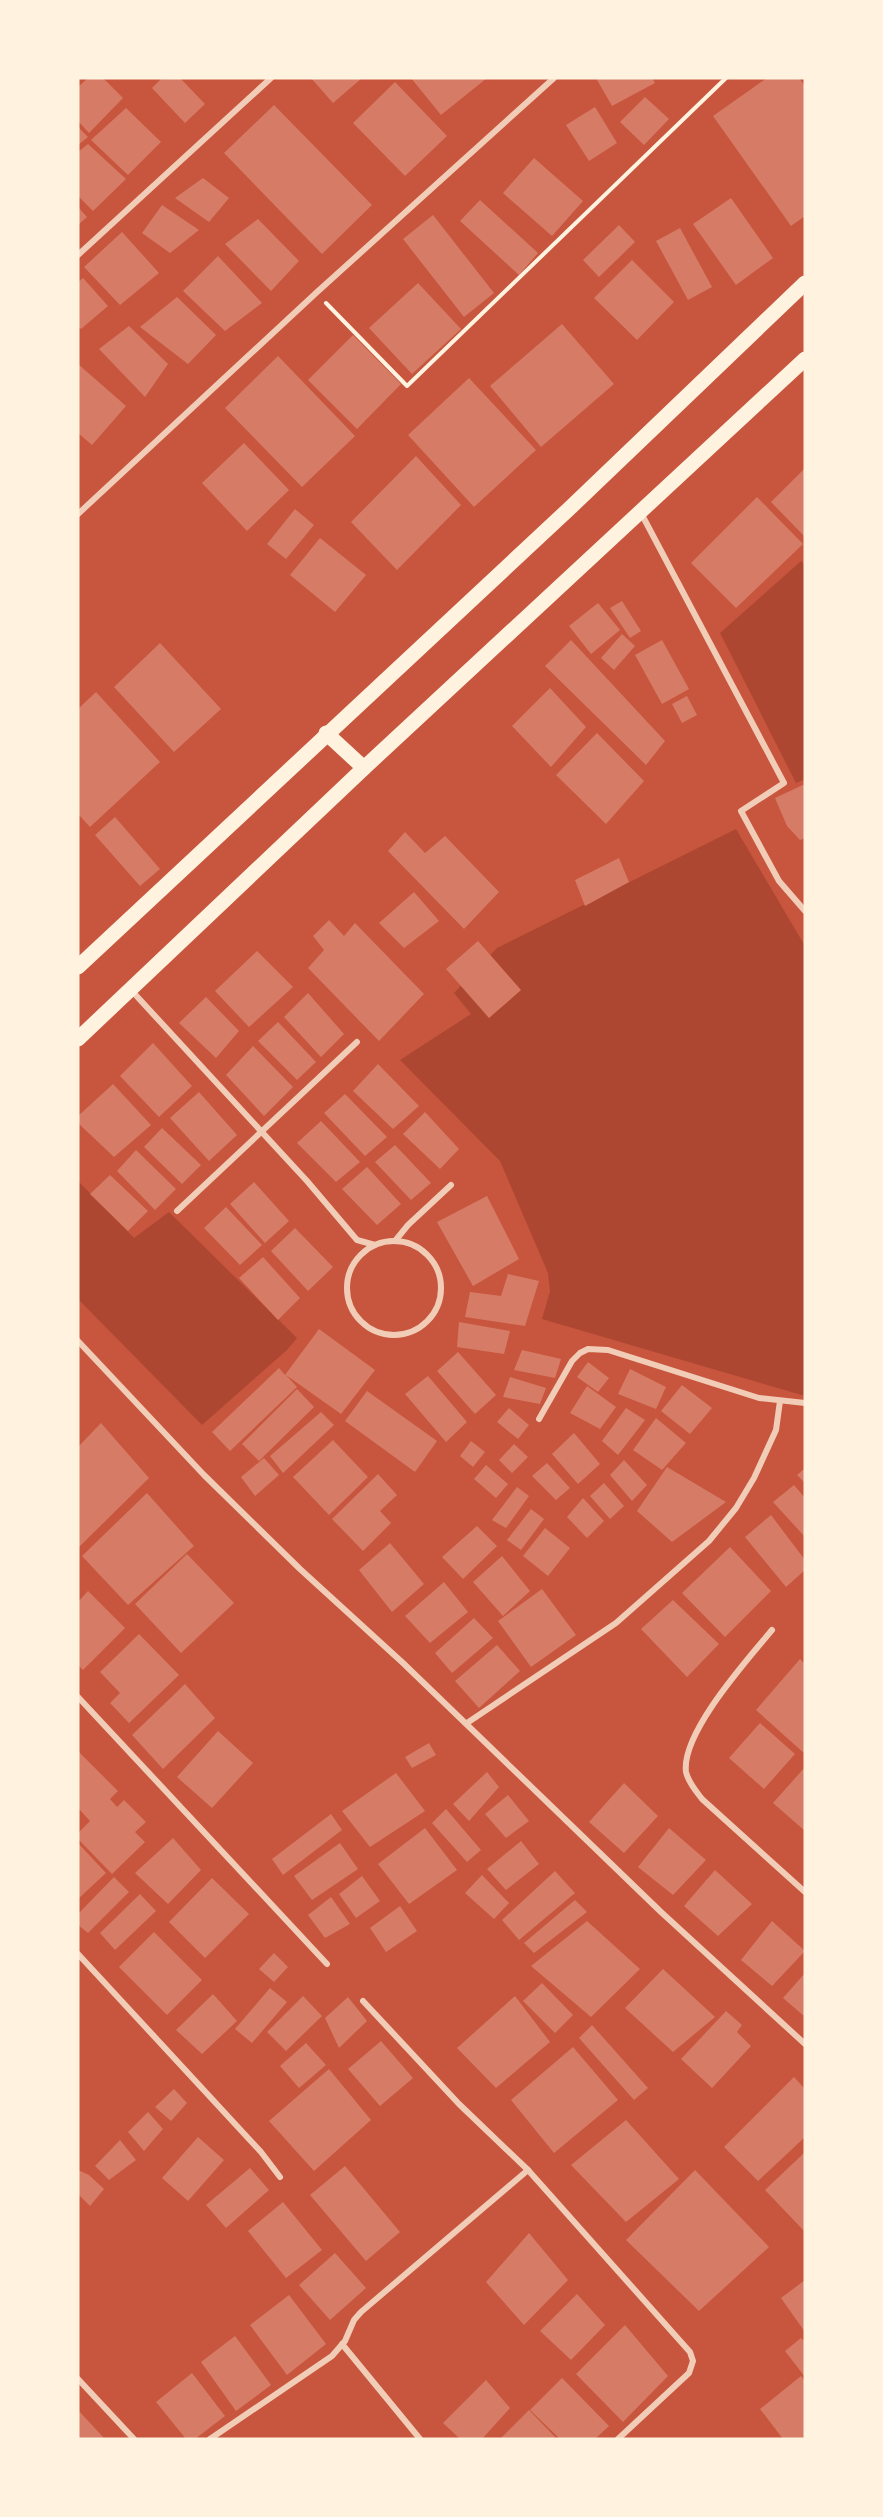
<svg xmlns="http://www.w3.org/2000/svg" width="883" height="2517" font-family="Figtree,sans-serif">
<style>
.green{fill:#ae4732}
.building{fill:#d67c66}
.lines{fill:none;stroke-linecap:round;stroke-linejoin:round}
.path{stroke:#fff3e0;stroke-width:4}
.minor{stroke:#f1ccb7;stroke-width:6}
.primary{stroke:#fff3e0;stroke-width:15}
</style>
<rect width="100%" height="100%" fill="#c8553d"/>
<g class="green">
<path d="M801 561 805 565V779L796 783 720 633Z"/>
<path d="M736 829 805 946V1396L542 1319 550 1291 548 1273 500 1161 400 1060 471 1014 454 993 497 948Z"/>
<path d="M78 1181 134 1238 169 1212 297 1338 287 1350 202 1425 78 1299Z"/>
</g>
<g class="building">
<path d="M88 78H103L123 98 89 133 78 121V87Z"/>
<path d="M162 78H180L205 104 185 123 152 88Z"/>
<path d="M311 78H362L333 103Z"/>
<path d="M411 78H487L441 115Z"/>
<path d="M596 78H652L655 83 612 106Z"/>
<path d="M767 78H799L805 86V216L791 226 713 116Z"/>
<path d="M395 82 447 136 405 176 353 123Z"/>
<path d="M645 97 669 119 644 145 620 122Z"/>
<path d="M274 105 372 205 322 254 224 153Z"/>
<path d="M595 107 617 143 589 161 566 125Z"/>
<path d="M126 108 161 142 128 175 91 140Z"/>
<path d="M78 127 88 137 78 145Z"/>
<path d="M88 144 126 179 93 211 78 196V152Z"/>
<path d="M534 158 583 201 552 236 503 193Z"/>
<path d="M203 178 229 198 209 222 175 198Z"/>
<path d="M731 198 773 258 736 285 693 224Z"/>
<path d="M480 200 538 253 519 275 460 221Z"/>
<path d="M162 205 199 230 170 253 142 233Z"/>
<path d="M78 207 87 217 78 225Z"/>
<path d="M433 215 494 293 464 317 403 239Z"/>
<path d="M258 219 299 261 271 291 225 244Z"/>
<path d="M619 225 635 242 599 277 583 260Z"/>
<path d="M680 228 712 287 688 300 656 241Z"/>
<path d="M122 232 159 273 120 305 84 267Z"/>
<path d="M218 256 262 303 225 331 183 291Z"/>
<path d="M632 260 674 302 637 340 594 298Z"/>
<path d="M83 278 108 306 81 329 78 326V282Z"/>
<path d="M418 283 461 329 412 374 369 328Z"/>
<path d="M177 297 216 335 188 364 140 327Z"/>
<path d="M562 324 614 384 541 447 490 386Z"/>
<path d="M129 326 168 364 145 397 99 349Z"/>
<path d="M353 335 401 384 357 429 308 380Z"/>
<path d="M278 356 355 436 302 487 225 408Z"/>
<path d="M78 364 126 406 92 445 78 433Z"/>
<path d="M469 378 536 450 474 507 408 435Z"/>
<path d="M244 443 289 490 247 531 202 483Z"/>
<path d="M416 456 461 505 397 570 351 522Z"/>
<path d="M805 468V537L771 502Z"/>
<path d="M757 497 803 544 736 608 691 563Z"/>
<path d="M295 509 314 525 286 559 267 544Z"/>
<path d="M320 538 366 575 335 612 290 575Z"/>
<path d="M622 601 641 631 630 638 610 608Z"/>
<path d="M598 603 620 630 591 654 569 626Z"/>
<path d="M622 634 635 646 614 670 601 658Z"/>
<path d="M571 640 665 741 646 765 545 666Z"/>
<path d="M662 640 689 689 662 704 635 655Z"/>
<path d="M160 643 221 709 174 752 114 687Z"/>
<path d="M550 688 586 727 551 767 512 726Z"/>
<path d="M96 692 160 762 90 827 78 814V709Z"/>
<path d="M687 696 697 715 682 723 672 704Z"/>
<path d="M597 733 644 781 606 824 556 775Z"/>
<path d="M805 784V838L800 840 787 826 775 798Z"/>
<path d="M115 817 160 869 140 886 95 835Z"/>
<path d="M405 832 425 853 445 836 499 892 464 929 388 851Z"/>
<path d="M619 858 629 882 585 906 575 880Z"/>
<path d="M414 892 439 921 404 948 379 923Z"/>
<path d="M329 920 344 936 355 923 424 994 379 1041 308 968 324 950 313 936Z"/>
<path d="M478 941 521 990 489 1018 446 969Z"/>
<path d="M257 951 293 987 249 1027 215 991Z"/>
<path d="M308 993 344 1034 321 1057 284 1017Z"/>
<path d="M206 997 239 1031 216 1058 179 1023Z"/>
<path d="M278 1022 316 1062 297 1080 258 1041Z"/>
<path d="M153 1043 192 1086 159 1117 120 1076Z"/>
<path d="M253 1046 293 1087 264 1116 226 1075Z"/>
<path d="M378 1064 419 1106 393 1129 353 1091Z"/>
<path d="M113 1084 151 1125 114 1157 78 1123V1116Z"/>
<path d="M199 1092 237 1135 209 1161 170 1118Z"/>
<path d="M345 1094 387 1137 365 1156 324 1113Z"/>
<path d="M425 1112 459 1149 440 1169 403 1134Z"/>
<path d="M321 1121 360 1162 336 1182 297 1143Z"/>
<path d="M162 1128 201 1165 182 1184 144 1147Z"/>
<path d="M395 1145 431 1183 411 1200 375 1162Z"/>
<path d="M136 1150 176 1189 155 1210 117 1171Z"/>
<path d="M367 1167 401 1204 377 1225 342 1189Z"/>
<path d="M110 1175 148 1211 128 1231 90 1194Z"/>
<path d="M254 1182 289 1221 265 1243 230 1204Z"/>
<path d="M487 1196 519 1259 473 1286 437 1222Z"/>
<path d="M226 1207 262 1245 240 1265 204 1228Z"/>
<path d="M295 1228 333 1267 308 1291 271 1251Z"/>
<path d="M263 1257 300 1298 278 1320 239 1278Z"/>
<path d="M508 1274 539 1281 525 1326 465 1317 470 1292 501 1296Z"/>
<path d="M459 1322 510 1331 504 1354 457 1347Z"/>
<path d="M319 1329 375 1370 341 1414 286 1375 297 1387 230 1451 212 1432 279 1368 285 1375Z"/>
<path d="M522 1350 561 1359 555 1378 514 1370Z"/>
<path d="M458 1352 496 1395 475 1414 437 1371Z"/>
<path d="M588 1362 609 1378 598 1392 577 1377Z"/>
<path d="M630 1369 666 1387 656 1409 618 1394Z"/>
<path d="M428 1376 467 1422 446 1442 405 1394Z"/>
<path d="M510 1377 546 1388 540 1404 503 1397Z"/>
<path d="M682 1385 712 1408 690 1434 661 1411Z"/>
<path d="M587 1386 616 1407 600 1429 570 1413Z"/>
<path d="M297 1389 314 1407 259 1461 242 1444Z"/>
<path d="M367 1391 437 1441 415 1472 345 1421Z"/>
<path d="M509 1408 529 1425 518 1439 497 1422Z"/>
<path d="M626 1408 645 1420 618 1455 602 1441Z"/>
<path d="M321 1412 334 1425 283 1473 270 1456Z"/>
<path d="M656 1418 686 1443 662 1470 633 1450Z"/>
<path d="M101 1423 149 1478 78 1548V1447Z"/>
<path d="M574 1433 600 1464 578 1484 552 1454Z"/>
<path d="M333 1440 368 1477 329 1515 293 1477Z"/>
<path d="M471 1441 485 1452 473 1467 460 1456Z"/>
<path d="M514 1444 528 1457 512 1473 499 1460Z"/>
<path d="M264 1458 279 1475 255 1496 241 1477Z"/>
<path d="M624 1460 647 1485 632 1501 610 1475Z"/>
<path d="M547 1463 570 1488 556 1500 532 1476Z"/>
<path d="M486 1465 508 1484 496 1498 474 1479Z"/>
<path d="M667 1467 726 1502 672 1542 637 1511Z"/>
<path d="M805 1468V1483L797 1475Z"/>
<path d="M378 1474 397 1495 380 1511 391 1523 363 1551 332 1519Z"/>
<path d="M604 1483 624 1506 610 1519 590 1496Z"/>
<path d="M794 1485 805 1498V1537L773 1502Z"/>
<path d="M517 1487 529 1496 506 1528 492 1520Z"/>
<path d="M147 1493 194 1546 128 1605 82 1556Z"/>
<path d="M583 1498 604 1521 587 1538 567 1517Z"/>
<path d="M531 1509 544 1519 521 1550 507 1540Z"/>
<path d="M771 1515 805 1560V1570L786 1587 745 1537Z"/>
<path d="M477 1526 497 1546 463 1579 442 1557Z"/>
<path d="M545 1528 570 1548 548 1576 523 1556Z"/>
<path d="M390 1543 424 1584 392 1612 359 1570Z"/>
<path d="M730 1547 771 1591 725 1637 682 1593Z"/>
<path d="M187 1554 234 1603 181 1653 135 1604Z"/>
<path d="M502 1556 530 1591 503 1616 473 1582Z"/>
<path d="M444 1582 468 1612 430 1643 405 1616Z"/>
<path d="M542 1589 576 1635 531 1667 498 1621Z"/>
<path d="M88 1591 125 1628 83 1670 78 1665V1602Z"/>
<path d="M673 1600 719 1644 687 1677 641 1629Z"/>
<path d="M474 1618 493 1638 452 1673 435 1653Z"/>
<path d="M139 1634 179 1675 129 1723 110 1703 120 1693 100 1672Z"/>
<path d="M497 1645 520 1671 479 1708 455 1681Z"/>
<path d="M800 1659 805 1664V1754L756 1710Z"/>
<path d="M185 1684 215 1718 163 1769 132 1735Z"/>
<path d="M760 1723 795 1754 764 1789 729 1758Z"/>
<path d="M218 1731 253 1763 212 1808 177 1777Z"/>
<path d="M429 1743 436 1755 412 1768 405 1757Z"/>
<path d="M78 1751 118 1791 110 1799 117 1807 124 1800 146 1822 135 1832 145 1842 112 1874 78 1839V1833L90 1821 78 1808Z"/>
<path d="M805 1767V1831L773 1803Z"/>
<path d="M487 1772 499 1787 469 1821 453 1804Z"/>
<path d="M396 1773 425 1811 370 1847 342 1811Z"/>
<path d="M624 1783 658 1816 624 1853 589 1822Z"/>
<path d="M508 1795 529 1821 506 1838 485 1814Z"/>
<path d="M446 1809 481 1850 467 1862 432 1823Z"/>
<path d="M331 1814 342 1830 283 1875 272 1859Z"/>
<path d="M425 1828 457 1870 409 1904 378 1864Z"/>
<path d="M669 1828 706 1860 673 1895 638 1867Z"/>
<path d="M173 1838 201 1870 168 1904 135 1873Z"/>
<path d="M521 1841 539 1864 506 1890 487 1869Z"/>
<path d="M78 1843 106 1873 78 1899Z"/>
<path d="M340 1843 358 1869 312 1900 294 1876Z"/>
<path d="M715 1870 752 1904 718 1936 684 1906Z"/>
<path d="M555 1871 575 1893 519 1940 502 1920Z"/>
<path d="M482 1875 509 1903 494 1919 465 1893Z"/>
<path d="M362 1876 380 1901 356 1918 339 1894Z"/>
<path d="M114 1877 129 1892 88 1933 78 1925V1914Z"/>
<path d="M212 1878 249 1914 205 1958 169 1922Z"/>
<path d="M140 1894 156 1911 115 1950 100 1933Z"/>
<path d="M331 1897 350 1924 325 1938 308 1915Z"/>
<path d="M575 1900 587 1912 534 1953 524 1943Z"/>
<path d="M400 1906 417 1931 386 1952 370 1928Z"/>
<path d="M587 1921 640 1969 591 2017 531 1966Z"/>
<path d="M772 1921 805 1951 772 1986 741 1960Z"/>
<path d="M154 1932 202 1980 167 2015 119 1967Z"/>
<path d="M274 1953 288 1967 274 1982 259 1969Z"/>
<path d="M663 1969 715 2017 673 2052 625 2008Z"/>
<path d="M805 1973V2017L783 1998Z"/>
<path d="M542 1983 573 2015 555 2033 523 2001Z"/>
<path d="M270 1988 287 2002 252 2043 235 2029Z"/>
<path d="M213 1994 237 2021 202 2054 176 2030Z"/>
<path d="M303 1996 322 2016 286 2051 267 2032Z"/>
<path d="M515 1996 550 2042 496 2088 457 2048Z"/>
<path d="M348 1997 367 2021 339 2048 325 2018Z"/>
<path d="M726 2011 742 2025 737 2032 751 2046 712 2088 681 2059Z"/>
<path d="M592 2025 648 2088 634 2100 579 2038Z"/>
<path d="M381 2041 413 2078 380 2106 348 2069Z"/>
<path d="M306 2043 326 2065 299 2088 280 2066Z"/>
<path d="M573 2047 618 2100 554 2153 511 2100Z"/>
<path d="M329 2069 371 2120 314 2171 269 2121Z"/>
<path d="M794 2077 805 2089V2137L758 2181 724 2147Z"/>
<path d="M174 2089 187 2103 171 2121 155 2107Z"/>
<path d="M148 2112 163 2129 144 2151 128 2132Z"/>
<path d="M626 2120 679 2179 626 2222 571 2165Z"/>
<path d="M198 2137 224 2160 188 2201 162 2178Z"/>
<path d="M120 2140 136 2160 109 2180 95 2166Z"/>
<path d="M805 2152V2232L765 2190Z"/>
<path d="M345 2166 400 2232 366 2261 310 2195Z"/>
<path d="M250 2168 269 2190 226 2228 206 2205Z"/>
<path d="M78 2170 89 2175 104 2189 90 2206 78 2194Z"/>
<path d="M695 2170 769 2247 699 2311 626 2240Z"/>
<path d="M283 2202 322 2250 286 2278 248 2231Z"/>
<path d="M529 2233 568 2280 524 2325 486 2282Z"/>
<path d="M335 2253 366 2288 330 2320 299 2285Z"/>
<path d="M805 2280V2332L781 2298Z"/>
<path d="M577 2294 605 2325 571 2360 540 2331Z"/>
<path d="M289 2295 326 2344 287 2375 250 2325Z"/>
<path d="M625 2325 668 2376 623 2422 576 2374Z"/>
<path d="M235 2336 271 2385 236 2411 201 2362Z"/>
<path d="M801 2338 805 2342V2377L785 2351Z"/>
<path d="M192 2373 225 2416 195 2439H186L156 2402Z"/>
<path d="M801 2376 805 2381V2439H783L760 2409Z"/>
<path d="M562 2378 609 2426 595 2439H560L530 2410Z"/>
<path d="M486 2380 510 2408 482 2439H460L443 2423Z"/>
<path d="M78 2410 104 2438 103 2439H78Z"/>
<path d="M529 2410 557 2439H500Z"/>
</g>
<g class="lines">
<path class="path" d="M326 303 407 386 726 78"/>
<g class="minor">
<path d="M78 255 271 78"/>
<path d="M641 513 784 783 741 811 779 881 805 911"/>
<path d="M78 514 316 293 554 78"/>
<path d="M131 990 307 1181 357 1240 375 1245"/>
<path d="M177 1211 357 1042"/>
<path d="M395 1241 408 1225 451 1185"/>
<circle cx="394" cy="1288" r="47"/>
<path d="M78 1341 204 1475 300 1569 403 1663 661 1912 805 2044"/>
<path d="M539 1419 572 1361 580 1353 588 1349 608 1350 759 1398 805 1403"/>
<path d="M772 1630C748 1659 681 1733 686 1772 688 1782 696 1791 702 1799L805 1892"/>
<path d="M78 1697 327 1964"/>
<path d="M467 1723 616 1623 709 1541 736 1508 754 1478 776 1430 780 1401"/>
<path d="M78 1954 261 2152 280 2177"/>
<path d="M363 2001 459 2104 528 2170 690 2352 693 2361 689 2373 618 2439"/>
<path d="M342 2344 420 2439"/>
<path d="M78 2379 134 2439"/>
<path d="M210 2439 332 2356 345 2341 354 2320 361 2312 528 2170"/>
</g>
<g class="primary">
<path d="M326 733 364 768"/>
<path d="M78 967 571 507 805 283"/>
<path d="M78 1039 364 768 805 359"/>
</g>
</g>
<rect width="883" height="2517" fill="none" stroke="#fff3e0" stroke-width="159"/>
</svg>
